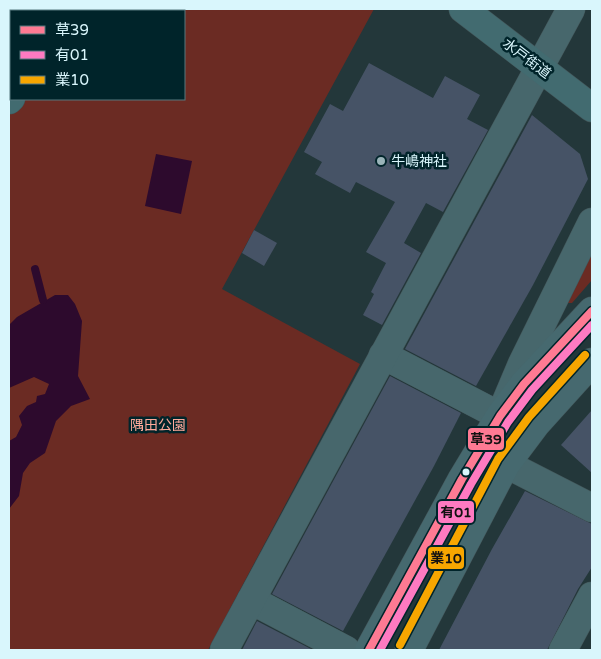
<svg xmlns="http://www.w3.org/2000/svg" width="601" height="659" font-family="'Varela Round','Noto Sans JP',sans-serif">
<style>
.green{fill:#6b2b23;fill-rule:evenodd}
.water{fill:#2d0a2d}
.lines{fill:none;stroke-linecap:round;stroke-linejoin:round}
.stream{stroke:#2d0a2d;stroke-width:8}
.building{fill:#465366}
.minor-casing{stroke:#425558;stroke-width:29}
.major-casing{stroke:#425558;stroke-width:29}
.highway-casing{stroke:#425558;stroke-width:29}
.minor{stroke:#47676c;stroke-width:28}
.major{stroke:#46696f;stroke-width:28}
.highway{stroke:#426b70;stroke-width:28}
.bus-1-casing{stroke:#00242a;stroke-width:11}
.bus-2-casing{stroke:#00242a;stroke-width:11}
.bus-3-casing{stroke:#00242a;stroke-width:11}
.bus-1{stroke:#fe7a93;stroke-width:8}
.bus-2{stroke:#fe7ac1;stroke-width:8}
.bus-3{stroke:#f7a600;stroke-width:8}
.poi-dot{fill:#99b3b8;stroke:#00242a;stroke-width:2}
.bus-dot{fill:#d9f6fc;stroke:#00242a;stroke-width:2}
.labels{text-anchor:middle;stroke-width:5;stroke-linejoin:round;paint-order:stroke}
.street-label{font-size:14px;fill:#d9f6fc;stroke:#00242a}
.poi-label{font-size:14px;fill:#d9f6fc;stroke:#00242a;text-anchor:start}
.park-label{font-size:14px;fill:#fea99a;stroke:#00242a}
.line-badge{stroke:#00242a;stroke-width:2}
.pale-badge-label{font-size:14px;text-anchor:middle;font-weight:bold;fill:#111}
</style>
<rect width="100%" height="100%" fill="#23373a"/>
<g class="green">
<path d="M9 9H374L222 289 360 364 208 650H9ZM11 11H184V99H11Z"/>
<path d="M592 244V280L572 303H566Z"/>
</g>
<g class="water">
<path d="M156 154 192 161 181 214 145 206Z"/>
<path d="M55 295H68L75 304 82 321 78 376 90 399 71 406 56 421 45 453 30 463 23 473 19 496 9 509V441L16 437 22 425 19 416 27 406 36 402 37 396 45 394 49 384 34 377 9 388V325L17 317Z"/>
</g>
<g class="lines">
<path class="stream" d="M35 269 43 300"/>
</g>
<g class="building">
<path d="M369 63 433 98 445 76 480 95 467 119 488 130 443 212 426 203 404 243 421 253 382 325 363 315 374 294 371 292 386 263 366 252 395 202 356 182 350 193 315 174 322 162 304 152 330 104 343 111Z"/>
<path d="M532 115 580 154 588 179 533 285 476 386 405 349Z"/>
<path d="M254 230 277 243 264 266 242 253Z"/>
<path d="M390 376 461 413 434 466 343 631 272 594Z"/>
<path d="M592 410V473L561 445Z"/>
<path d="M525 491 592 524V567L578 589 547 650H439L492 549Z"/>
<path d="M257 621 313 650H242Z"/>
</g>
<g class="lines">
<defs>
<g id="minor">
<path d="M383 355 500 416 522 364 592 222"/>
<path d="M506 464 592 508"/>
<path d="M251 600 346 650"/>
<path d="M224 650 571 9"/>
<path d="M563 650 592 596"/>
</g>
<g id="major">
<path d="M369 650 462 479 500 416 524 384 592 311"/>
<path d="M409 650 506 464 536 424 592 362"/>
</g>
<g id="highway">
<path d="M463 9 592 108"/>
<path d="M59 11 61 9"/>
<path d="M108 11 110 9"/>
<path d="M9 56 11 54"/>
<path d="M9 100 11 98"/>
</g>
</defs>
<use href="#minor" class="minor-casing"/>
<use href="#major" class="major-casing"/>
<use href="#highway" class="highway-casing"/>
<use href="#minor" class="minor"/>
<use href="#major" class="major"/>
<use href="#highway" class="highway"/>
<defs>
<path id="bus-1" d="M369 650 462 479 500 416 524 384 592 311"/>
<path id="bus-2" d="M380 650 471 484 508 422 532 390 592 325"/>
<path id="bus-3" d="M400 645 498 459 529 417 585 355"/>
</defs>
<use href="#bus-1" class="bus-1-casing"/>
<use href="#bus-2" class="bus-2-casing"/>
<use href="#bus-3" class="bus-3-casing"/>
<use href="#bus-1" class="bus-1"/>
<use href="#bus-2" class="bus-2"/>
<use href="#bus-3" class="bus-3"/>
</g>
<circle class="poi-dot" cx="381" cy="161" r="5"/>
<circle class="bus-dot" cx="466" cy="472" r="4.5"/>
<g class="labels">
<g class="street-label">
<text transform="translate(527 58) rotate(37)" y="5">水戸街道</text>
</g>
<g class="poi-label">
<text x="391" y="166">牛嶋神社</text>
</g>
<g class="park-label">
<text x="158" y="430">隅田公園</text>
</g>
</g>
<g class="line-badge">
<rect x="467" y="427" width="38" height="24" rx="5" fill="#fe7a93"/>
<rect x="437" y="500" width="38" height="24" rx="5" fill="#fe7ac1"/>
<rect x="427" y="546" width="38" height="24" rx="5" fill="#f7a600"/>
</g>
<g class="pale-badge-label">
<text x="486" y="444">草39</text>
<text x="456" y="517">有01</text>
<text x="446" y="563">業10</text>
</g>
<rect width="601" height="659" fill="none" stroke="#d9f6fc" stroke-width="20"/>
<rect x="10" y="10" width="175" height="90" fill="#00242a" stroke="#57787e"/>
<rect x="20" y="26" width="25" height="8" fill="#fe7a93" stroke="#57787e"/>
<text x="55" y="35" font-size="15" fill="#d9f6fc">草39</text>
<rect x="20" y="51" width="25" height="8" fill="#fe7ac1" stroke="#57787e"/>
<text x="55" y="60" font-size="15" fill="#d9f6fc">有01</text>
<rect x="20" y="76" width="25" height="8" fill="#f7a600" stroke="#57787e"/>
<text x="55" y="85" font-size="15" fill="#d9f6fc">業10</text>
</svg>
